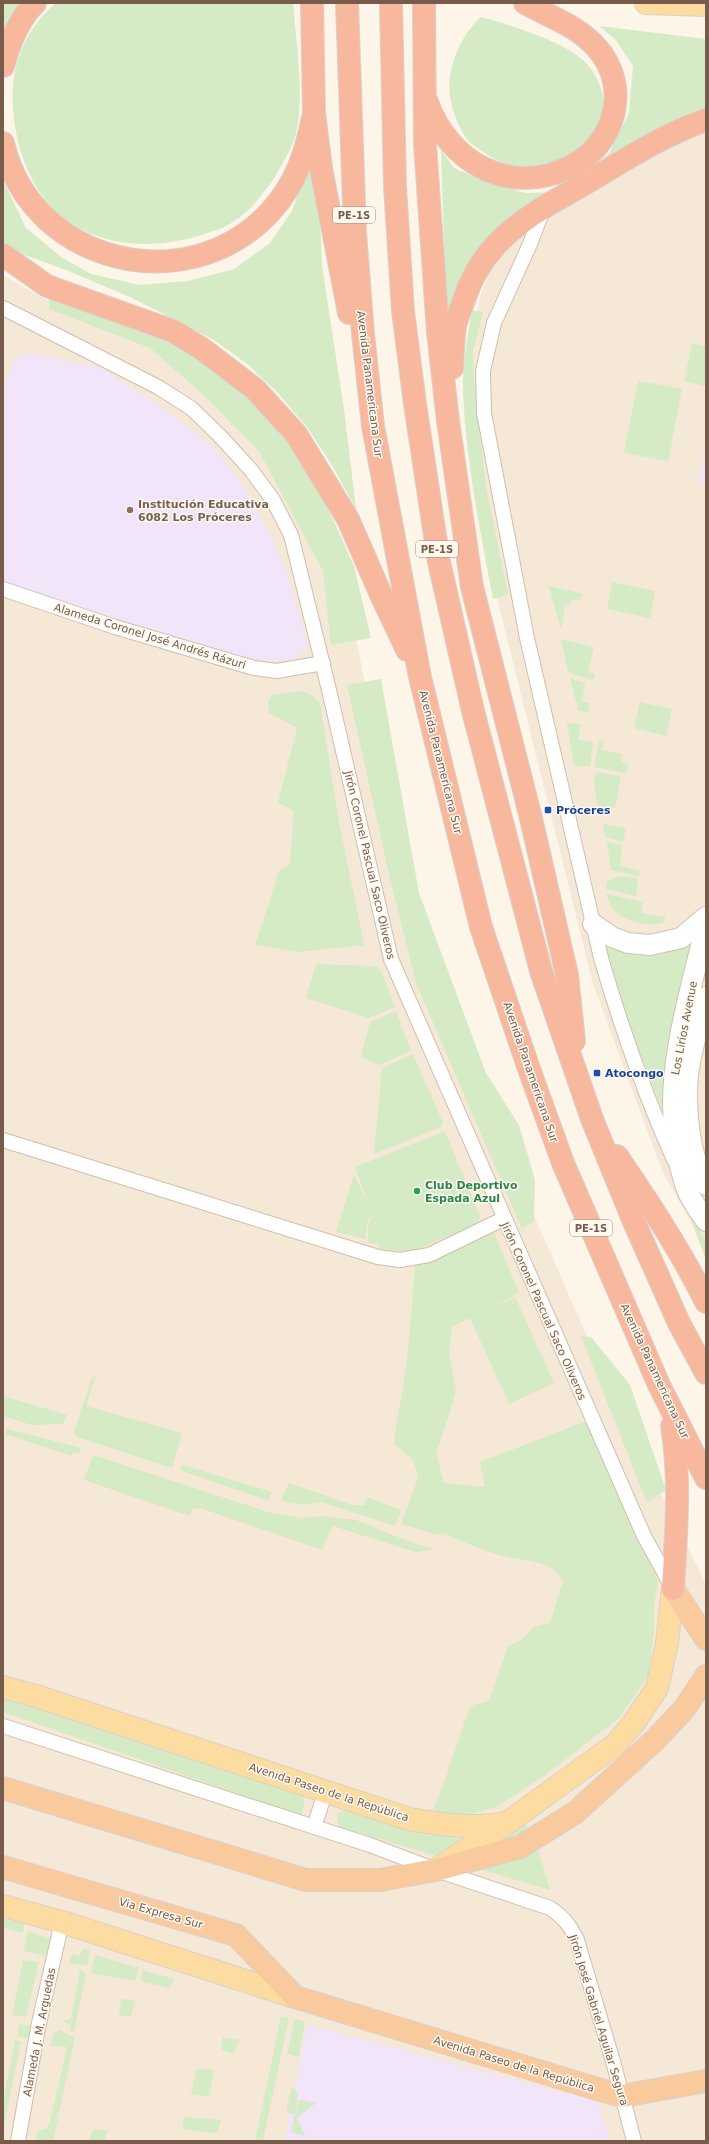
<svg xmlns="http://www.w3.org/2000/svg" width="709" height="2144" font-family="'DejaVu Sans',sans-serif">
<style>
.residential{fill:#f5e8d6}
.education{fill:#f2e4f9}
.green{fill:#d4ebc6}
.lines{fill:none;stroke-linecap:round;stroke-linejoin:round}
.minor-casing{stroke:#cfbead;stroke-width:16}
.secondary-casing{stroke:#d5c0ad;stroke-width:22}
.primary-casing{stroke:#d9d1cd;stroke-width:24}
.trunk-casing{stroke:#d9d1cd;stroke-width:24}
.motorway-casing{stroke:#d9d1cd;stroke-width:24}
.minor{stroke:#fff;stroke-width:14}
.secondary{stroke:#fff;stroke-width:20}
.primary{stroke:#fcdca0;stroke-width:22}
.trunk{stroke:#faca9f;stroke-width:22}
.motorway{stroke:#f8b89e;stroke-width:22}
.education-dot{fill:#8d6e63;stroke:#fff9ef;stroke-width:1.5}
.transit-dot{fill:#1a4fb4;stroke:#fff9ef;stroke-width:1.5}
.leisure-dot{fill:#2e9e5b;stroke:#fff9ef;stroke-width:1.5}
.labels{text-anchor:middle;stroke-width:3;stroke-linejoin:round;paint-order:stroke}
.shield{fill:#fff9ef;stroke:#a08b7c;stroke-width:1}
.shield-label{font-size:10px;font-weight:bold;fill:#785c4b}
.street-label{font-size:11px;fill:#785c4b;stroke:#fff9ef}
.education-label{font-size:11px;font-weight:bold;fill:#785e54;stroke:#fff9ef;text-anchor:start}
.transit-label{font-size:11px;font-weight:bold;fill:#164399;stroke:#fff9ef;text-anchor:start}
.leisure-label{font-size:11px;font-weight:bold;fill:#27864d;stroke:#fff9ef;text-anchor:start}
</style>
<rect width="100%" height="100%" fill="#fdf5e8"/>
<g class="residential">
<path d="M706 107V1248L663 1173 593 984 493 582 475 456 471 339 481 294 514 212 631 139Z"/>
<path d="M3 275 57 306 175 350 237 405 343 570 408 907 459 1045 622 1416 706 1584V2141H3Z"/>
</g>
<g class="education">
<path d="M24 353 99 367 163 408 212 446 244 487 269 533 285 569 308 644 301 655 289 660 268 661 230 654 3 582V393L15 358Z"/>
<path d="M706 446V484L698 482Z"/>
<path d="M307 2025 598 2102 610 2141H285Z"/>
</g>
<g class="green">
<path d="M3 3H22L9 17 3 30Z"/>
<path d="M56 3H293C296 41 304 93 297 129 294 145 284 161 276 175 264 194 248 214 228 225 223 228 216 230 210 232 161 250 103 250 61 216 30 190 16 148 13 109 10 67 24 30 56 3Z"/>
<path d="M481 17C510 25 565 41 586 63 592 69 597 78 600 86 604 97 606 109 603 121 595 151 543 173 515 167 504 165 491 158 482 151 478 148 471 145 468 140 459 129 454 115 451 102 444 74 460 35 481 17Z"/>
<path d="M599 26 706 39V113L605 162 629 113 633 66 615 39Z"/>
<path d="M441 150 454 168 473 176 525 193 557 192 495 240 447 336Z"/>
<path d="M312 156 319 196 322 266 344 409 356 509 332 465 307 427 277 392 246 363 214 340 130 297 66 270 3 247V180L26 228 61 257 91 274 140 285 188 281 234 269 270 243 292 211Z"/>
<path d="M49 298 187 349 248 397 287 442 324 499 354 566 371 638 331 645 323 571 259 451 208 399 150 348 49 309Z"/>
<path d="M472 310 483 312 473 350 474 381 486 487 508 594 493 599C480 530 466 461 463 391 462 364 468 336 472 310Z"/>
<path d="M692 343 706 347V386L684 381Z"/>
<path d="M638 381 682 389 668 461 624 453Z"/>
<path d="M612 582 655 591 650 618 607 609Z"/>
<path d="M549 586 583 594 580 601 571 599V605L565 604 561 629Z"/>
<path d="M561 639 594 647 588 672 595 674 593 681 568 672Z"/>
<path d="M570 678 585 683 582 701 590 703 588 713 578 710Z"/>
<path d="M381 679 419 893 486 1073 519 1125 535 1180 534 1221 522 1229 416 983 390 879 347 685Z"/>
<path d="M302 691 310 694 320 703 339 822 364 945 298 952 255 945 279 871 290 864 294 810 278 803 297 728 269 713 268 702 272 695Z"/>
<path d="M640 702 672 709 666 736 634 728Z"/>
<path d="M567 723 581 724 578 740 593 742 590 766H574Z"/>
<path d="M599 740 604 741 602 750 622 754 621 762 628 764 626 773 594 767Z"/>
<path d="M596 772 621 776 615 808 597 806 594 781Z"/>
<path d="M603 824 626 828 623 842 605 837Z"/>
<path d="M607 842 622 845 620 866 640 871 639 876 611 870Z"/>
<path d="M619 876 638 879 636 896 606 889V882Z"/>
<path d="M607 894 643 902 641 913 665 917V922C648 928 621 922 611 906 609 903 608 897 607 894Z"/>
<path d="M689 942 692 945 667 1056 663 1111 627 1020 607 957C606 951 606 947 612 944Z"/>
<path d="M316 964 376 966 381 971 395 1007 369 1018 306 998Z"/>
<path d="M396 1011 411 1051 379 1065 361 1057 370 1022Z"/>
<path d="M413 1054 443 1123 441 1127 374 1154 382 1068Z"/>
<path d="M445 1131 480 1217 477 1224 415 1250 402 1251 379 1250V1244L368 1243V1226L372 1216 368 1220 365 1239 336 1232 354 1174 370 1209 355 1167Z"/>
<path d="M689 1215 706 1241V1260Z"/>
<path d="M494 1233 519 1293 488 1309 515 1297 554 1383 509 1404 470 1318 452 1327 449 1351 456 1392 436 1454 444 1483 485 1487 480 1462 586 1421 658 1581 654 1603V1632L649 1675 619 1718 544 1776 496 1807 465 1816 433 1810 443 1786 470 1706 489 1701 508 1646 522 1640 533 1627 550 1623 563 1581C551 1558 520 1561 498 1555 479 1549 461 1541 443 1533L438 1535 401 1524 418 1478 413 1460 394 1444C395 1426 400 1410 402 1392 409 1350 412 1307 415 1264L450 1253Z"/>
<path d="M581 1336 591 1337 630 1385 666 1490 647 1503Z"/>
<path d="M92 1377H95L86 1406 182 1433 172 1468 77 1437 74 1431Z"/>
<path d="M3 1396 67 1415 63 1424 32 1425 3 1416Z"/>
<path d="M7 1429 81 1448 79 1454 73 1452 72 1456 5 1434Z"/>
<path d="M93 1455 271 1513 303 1518 321 1516 356 1520 418 1545 434 1548 432 1550 415 1552 333 1526 322 1550 200 1508 192 1509 190 1516 84 1480Z"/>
<path d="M182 1465 272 1492 268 1501 180 1470Z"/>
<path d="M289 1483 352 1505H364L367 1497 401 1510 395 1526 321 1502 304 1505 281 1501Z"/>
<path d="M3 1695 306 1789 302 1816 3 1712Z"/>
<path d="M347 1809 492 1834 526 1825 533 1832 550 1890 339 1827 337 1814Z"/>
<path d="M3 1919 24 1924 23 1933 3 1928Z"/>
<path d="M28 1931 55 1940 52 1958 24 1951Z"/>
<path d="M82 1949 90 1950 88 1966 69 1963 72 1954 80 1956Z"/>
<path d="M95 1955 139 1968 135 1981 91 1973Z"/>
<path d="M23 1960 39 1962 26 2017 12 2015Z"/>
<path d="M80 1970 86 1974 74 2032 70 2030 71 2025 62 2021 71 2019Z"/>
<path d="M142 1970 174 1979 170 1988 141 1982Z"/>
<path d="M121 1999 135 2000 131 2017 119 2015Z"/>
<path d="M281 2016 289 2018 263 2141H255Z"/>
<path d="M295 2019 305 2022 299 2057 287 2054Z"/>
<path d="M19 2024 37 2027 34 2036 26 2038 17 2036Z"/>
<path d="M59 2030 75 2038 53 2141H35L38 2130 46 2129 50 2122 67 2047 50 2046 54 2033Z"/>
<path d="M223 2037 239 2040 234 2053 221 2050Z"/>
<path d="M15 2040 21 2042 3 2130V2103Z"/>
<path d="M196 2069 214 2070 209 2097 191 2094Z"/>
<path d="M291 2087 298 2092 296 2110 299 2100 316 2103 297 2118 305 2136 291 2132 295 2114 286 2113Z"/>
<path d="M184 2117 221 2120 217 2133 182 2129Z"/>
<path d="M94 2129 108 2130 104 2141H88Z"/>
</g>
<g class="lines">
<defs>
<g id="minor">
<path d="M544 207 530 244 494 323 483 371 484 413 527 638 601 958C621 1027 645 1095 674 1160"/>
<path d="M3 308 158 387 191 408 219 435 251 470 273 500 291 535 329 690 391 959 644 1536 672 1587"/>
<path d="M3 589 115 627 254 668 277 671 323 663"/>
<path d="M3 1140 378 1257 400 1260 429 1255 503 1219"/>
<path d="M3 1726 370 1845 436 1870 550 1908C563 1917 570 1925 577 1940L614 2065 634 2141"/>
<path d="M314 1827 326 1790"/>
<path d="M18 2141 39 2023 62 1922"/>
</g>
<g id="secondary">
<path d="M593 924 612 937 628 943 650 945 681 938 706 917"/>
<path d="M706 925C686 1012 656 1095 685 1184 688 1197 699 1210 706 1221"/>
<path d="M706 997C700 1022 691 1049 688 1075 685 1110 689 1154 706 1185"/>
</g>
<g id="primary">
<path d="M646 3 706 5"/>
<path d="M3 1687 36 1696 409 1819C447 1825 468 1829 507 1823"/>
<path d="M440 1867 507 1823 615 1745 633 1724 657 1688 667 1643 673 1589"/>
<path d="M3 1906 62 1922 295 1997"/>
</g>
<g id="trunk">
<path d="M673 1589 706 1639"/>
<path d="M3 1788 306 1880H380L436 1870 520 1847 576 1812 655 1740 685 1708 706 1676"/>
<path d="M3 1867 236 1935 295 1997 594 2088 622 2096 706 2081"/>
</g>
<g id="motorway">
<path d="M312 3 314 113 321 168 349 313"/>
<path d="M347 3 355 232 363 334 373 426 420 677 481 927 529 1069 563 1163 659 1385 706 1478"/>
<path d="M391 3 395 187 403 311 415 404 439 562 473 711 541 971 592 1119 634 1222 679 1323 706 1373"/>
<path d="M424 3 425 144 438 332 448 421 472 587 530 814 567 975 574 1041"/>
<path d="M3 66C9 44 18 20 35 3"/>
<path d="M427 102C448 162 509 197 570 167 616 145 631 86 597 48 578 26 550 17 525 3"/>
<path d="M3 143C31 264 188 302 271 211 298 181 306 151 314 113"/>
<path d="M3 255 47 286 173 331 201 348 255 389 296 434 348 519 382 597 407 650"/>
<path d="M452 368C453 354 453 340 455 326 457 317 461 308 464 300 485 234 538 211 593 179 629 157 666 134 706 120"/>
<path d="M617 1156C649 1203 681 1251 706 1302"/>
<path d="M672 1426C681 1482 676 1533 673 1589"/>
</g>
</defs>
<use href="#minor" class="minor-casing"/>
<use href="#secondary" class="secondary-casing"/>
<use href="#primary" class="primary-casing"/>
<use href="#trunk" class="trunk-casing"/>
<use href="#motorway" class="motorway-casing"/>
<use href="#minor" class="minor"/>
<use href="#secondary" class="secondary"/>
<use href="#primary" class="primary"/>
<use href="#trunk" class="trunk"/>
<use href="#motorway" class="motorway"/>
</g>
<circle class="education-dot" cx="130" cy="510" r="4"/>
<g class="transit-dot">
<rect x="544" y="806" width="8" height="8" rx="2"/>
<rect x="593" y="1069" width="8" height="8" rx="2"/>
</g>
<circle class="leisure-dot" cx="417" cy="1191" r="4"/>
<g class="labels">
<g class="shield">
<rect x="333" y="207" width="42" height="16" rx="3"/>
<rect x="416" y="541" width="42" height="16" rx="3"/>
<rect x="570" y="1220" width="42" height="16" rx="3"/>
</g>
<g class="shield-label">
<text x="354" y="219">PE-1S</text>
<text x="437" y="553">PE-1S</text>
<text x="591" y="1232">PE-1S</text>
</g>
<g class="street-label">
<text transform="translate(370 384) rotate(83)" y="4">Avenida Panamericana Sur</text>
<text transform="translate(150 636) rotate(17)" y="4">Alameda Coronel José Andrés Rázuri</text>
<text transform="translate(441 762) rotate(76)" y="4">Avenida Panamericana Sur</text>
<text transform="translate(370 865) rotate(77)" y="4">Jirón Coronel Pascual Saco Oliveros</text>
<text transform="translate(684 1028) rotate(-79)" y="4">Los Lirios Avenue</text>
<text transform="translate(531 1072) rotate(71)" y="4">Avenida Panamericana Sur</text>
<text transform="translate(544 1311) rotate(66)" y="4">Jirón Coronel Pascual Saco Oliveros</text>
<text transform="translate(655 1371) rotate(65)" y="4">Avenida Panamericana Sur</text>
<text transform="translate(329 1792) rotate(18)" y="4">Avenida Paseo de la República</text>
<text transform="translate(161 1913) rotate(16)" y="4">Via Expresa Sur</text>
<text transform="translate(599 2020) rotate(73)" y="4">Jirón José Gabriel Aguilar Segura</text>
<text transform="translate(39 2032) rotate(-79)" y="4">Alameda J. M. Arguedas</text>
<text transform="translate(514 2064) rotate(17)" y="4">Avenida Paseo de la República</text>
</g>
<g class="education-label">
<text x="138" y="508">Institución Educativa<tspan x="138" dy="13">6082 Los Próceres</tspan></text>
</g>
<g class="transit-label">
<text x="556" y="814">Próceres</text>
<text x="605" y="1077">Atocongo</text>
</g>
<g class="leisure-label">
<text x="425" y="1189">Club Deportivo<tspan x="425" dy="13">Espada Azul</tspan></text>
</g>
</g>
<rect width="709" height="2144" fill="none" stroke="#785c4b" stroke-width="8"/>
</svg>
